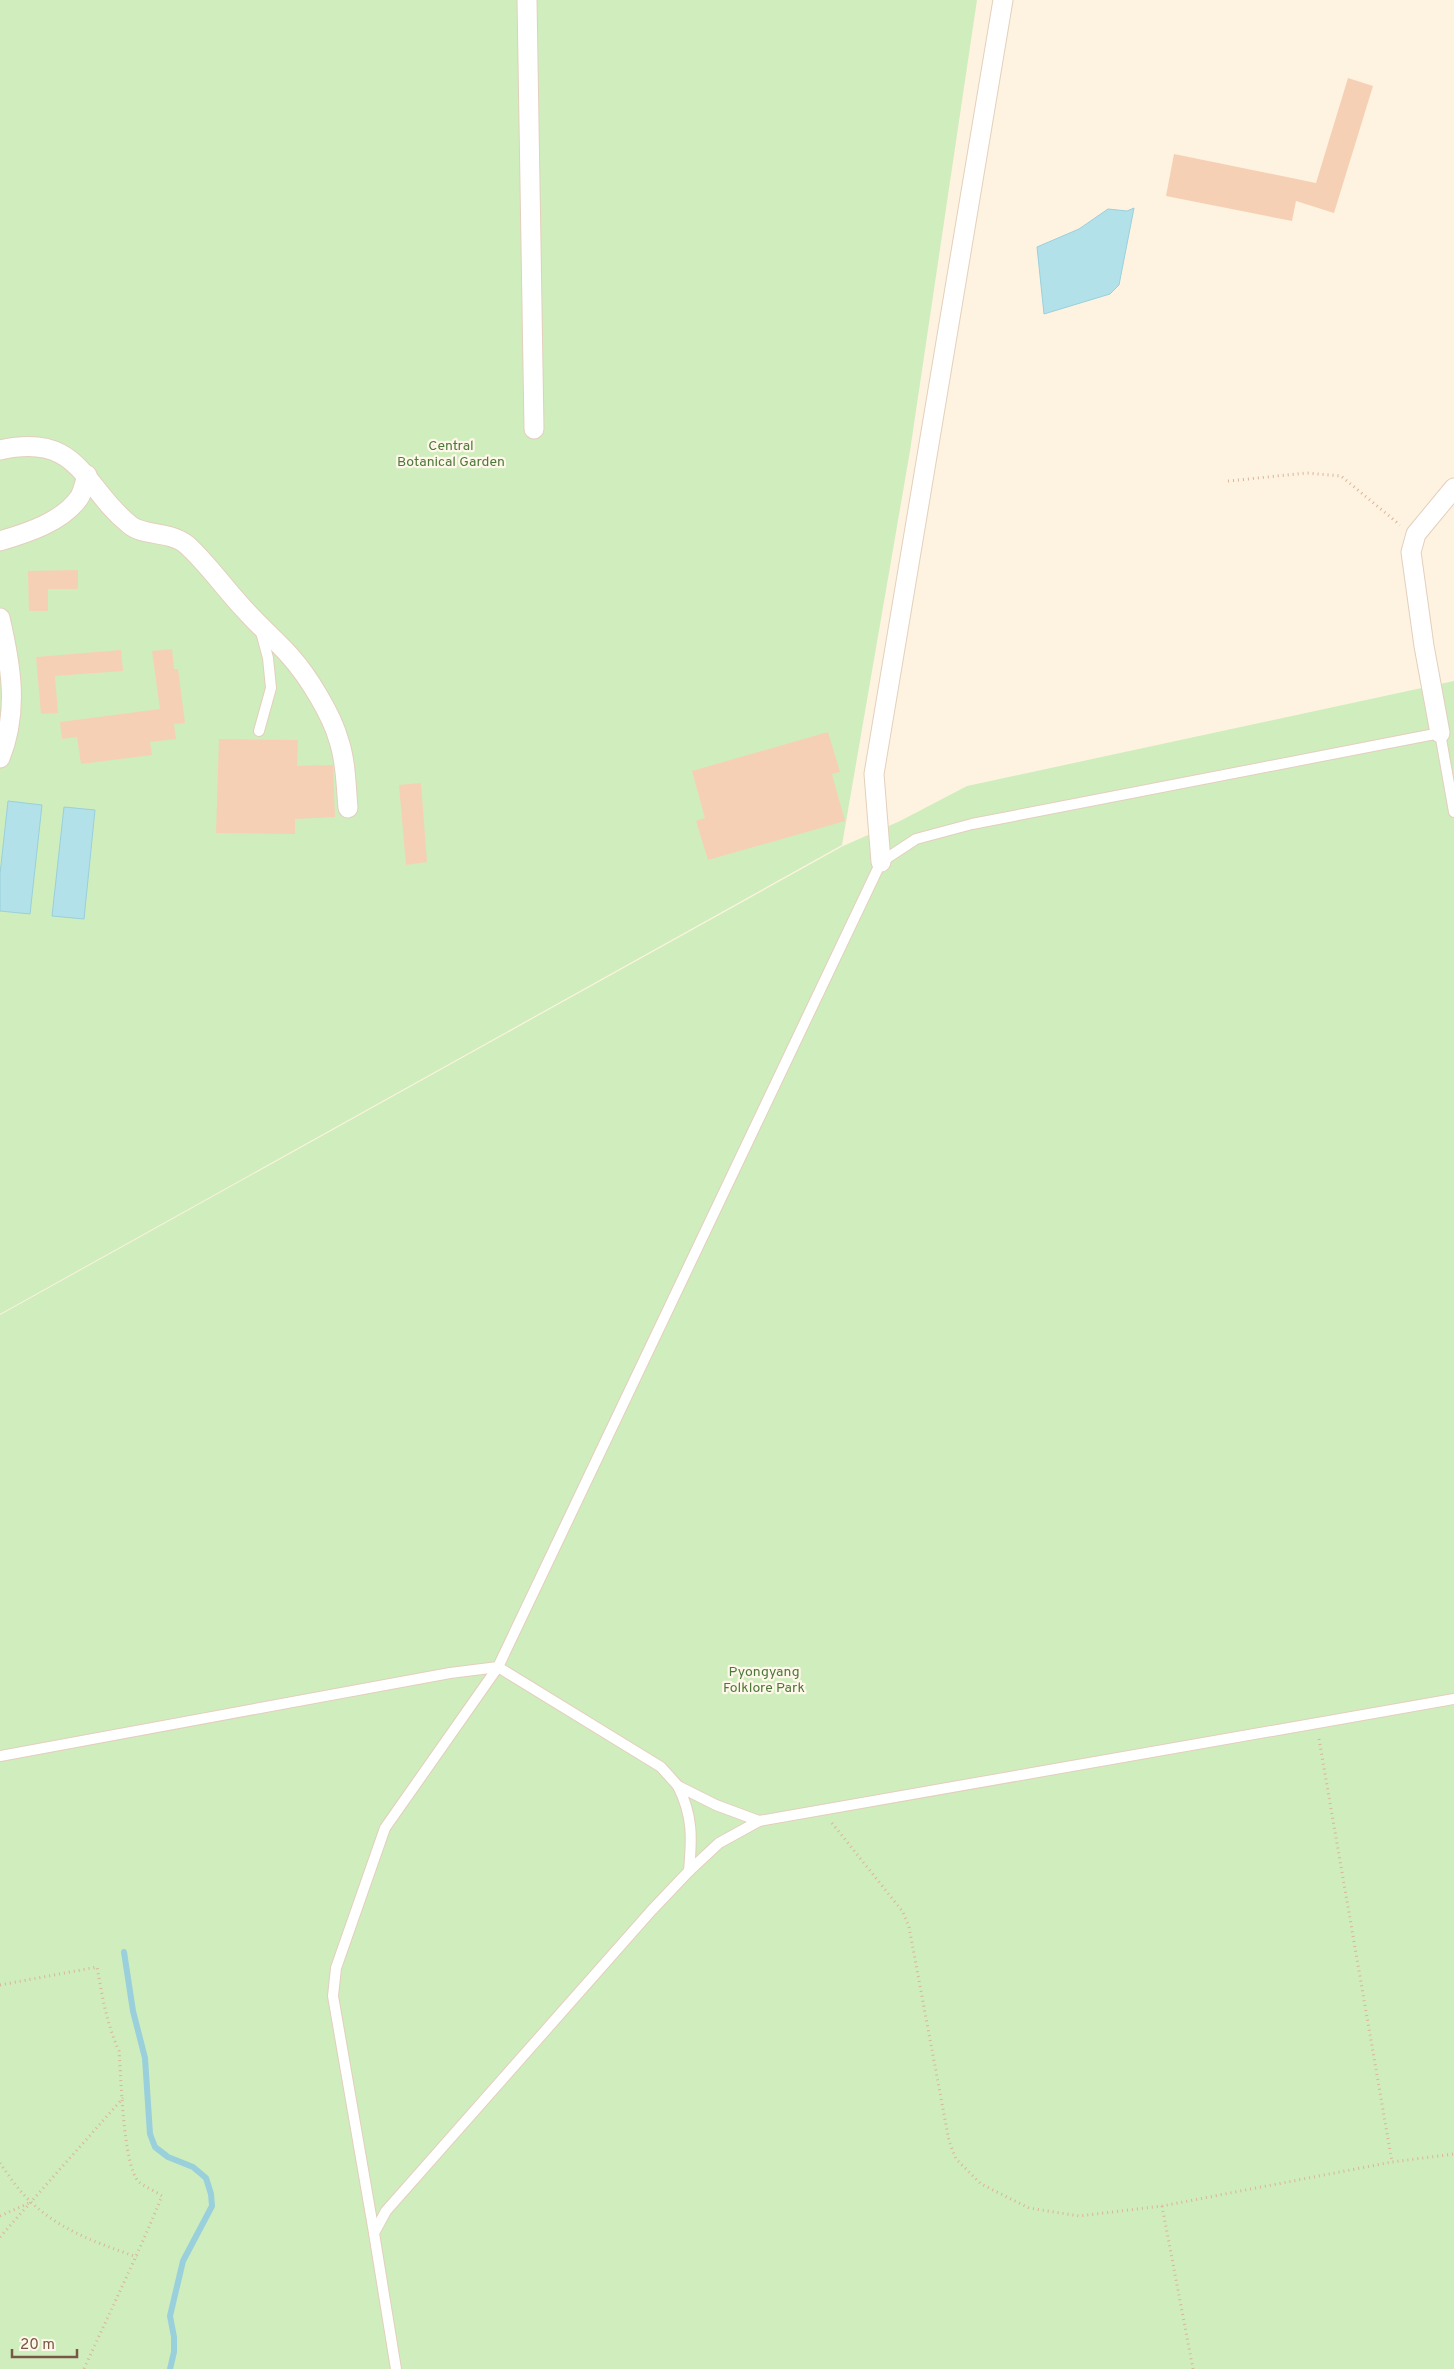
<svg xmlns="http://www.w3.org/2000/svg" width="1454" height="2369" font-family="Overpass,sans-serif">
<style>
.green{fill:#d0edbe}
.water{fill:#b3e1e9;stroke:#99d0dc}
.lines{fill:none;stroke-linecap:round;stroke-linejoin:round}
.stream{stroke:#99d0dc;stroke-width:6}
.building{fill:#f6d0b5}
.service-casing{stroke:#e3cfbc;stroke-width:12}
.minor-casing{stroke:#e3cfbc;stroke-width:21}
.path{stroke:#dbb499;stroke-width:3;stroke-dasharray:1 4;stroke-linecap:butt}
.service{stroke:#fff;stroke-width:10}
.minor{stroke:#fff;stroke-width:19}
.labels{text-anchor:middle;stroke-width:4.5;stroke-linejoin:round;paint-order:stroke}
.park-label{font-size:14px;fill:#4b793a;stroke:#fff7e9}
</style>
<rect width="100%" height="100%" fill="#fef3e0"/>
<g class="green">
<path d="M0 0H977L910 451 842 845 0 1314Z"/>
<path d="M1454 681V2369H0V1315L843 846 900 821 967 786Z"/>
</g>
<g class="water">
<path d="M1134 208 1119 285 1110 294 1044 314 1037 247 1079 229 1108 209 1127 211Z"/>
<path d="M8 801 42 805 30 914 0 911V874Z"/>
<path d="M64 807 95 810 84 919 52 916Z"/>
</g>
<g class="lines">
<path class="stream" d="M124 1952 133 2011 145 2058 150 2134 155 2147 168 2157 193 2167 206 2178 211 2194 212 2206 183 2261 170 2316 174 2337V2352L170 2369"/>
</g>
<g class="building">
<path d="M1348 78 1373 86 1334 213 1296 201 1292 221 1166 196 1174 154 1316 183Z"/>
<path d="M78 570V589H48V611H29L28 571Z"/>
<path d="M172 649 174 669H178L185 723 174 724 176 739 150 742 152 755 81 764 77 737 62 739 60 722 160 709 152 651Z"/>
<path d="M121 650 123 671 55 676 58 713 41 714 36 657Z"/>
<path d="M828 732 840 772 832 774 845 821 708 860 696 821 705 818 692 771Z"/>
<path d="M219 739 298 740 297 766 333 765 335 817 295 819V834L216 833Z"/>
<path d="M421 783 427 862 406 865 399 785Z"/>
</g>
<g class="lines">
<defs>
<g id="service">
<path d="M259 731 271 688 268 658 261 632"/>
<path d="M0 1756 450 1673 498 1667"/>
<path d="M678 1786C693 1816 692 1838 689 1871"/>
<path d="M759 1821 716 1805 678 1786 661 1767 498 1667 881 862 916 839 972 824 1440 733 1454 812"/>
<path d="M374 2233 333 1996 336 1968 385 1828 498 1667"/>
<path d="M396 2369 374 2233 386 2211 651 1911 689 1871 719 1843 759 1821 1454 1699"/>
</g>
<g id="minor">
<path d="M527 0 534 429"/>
<path d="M0 450C81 432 82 487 130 525 143 536 171 531 187 545 208 564 225 589 245 610 259 626 276 640 290 656 308 676 332 715 339 741 346 762 346 786 348 808"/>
<path d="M0 541C27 533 62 522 79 498 83 492 85 482 87 475"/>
<path d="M0 618C11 665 19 712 0 758"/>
<path d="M1440 733 1424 646 1411 552 1416 534 1454 488"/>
<path d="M881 862 874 774 1003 0"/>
</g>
</defs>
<use href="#service" class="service-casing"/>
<use href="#minor" class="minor-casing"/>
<g class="path">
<path d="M1228 481 1307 473 1341 476 1400 525"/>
<path d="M1319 1739 1392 2162"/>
<path d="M832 1823 903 1912 909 1927 949 2141 956 2159 981 2184 1029 2208 1079 2216 1162 2206 1392 2162 1454 2154"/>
<path d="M0 1985 97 1967C102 1995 107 2025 119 2051 121 2076 123 2167 139 2182 145 2187 155 2191 162 2196 138 2255 110 2311 84 2369"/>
<path d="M0 2163C9 2176 19 2191 31 2202 61 2231 100 2244 137 2257"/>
<path d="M1162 2206 1193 2369"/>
<path d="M0 2216 29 2203"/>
<path d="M0 2237 123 2098"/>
</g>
<use href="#service" class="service"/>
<use href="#minor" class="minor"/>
</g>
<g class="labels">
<g class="park-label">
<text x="451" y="450">Central<tspan x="451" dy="16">Botanical Garden</tspan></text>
<text x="764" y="1676">Pyongyang<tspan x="764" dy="16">Folklore Park</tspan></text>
</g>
</g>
<path d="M12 2349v8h65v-8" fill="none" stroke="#785845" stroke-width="2.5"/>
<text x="20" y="2349" font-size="15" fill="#785845" stroke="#fff7e9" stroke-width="4" paint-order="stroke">20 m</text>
</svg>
